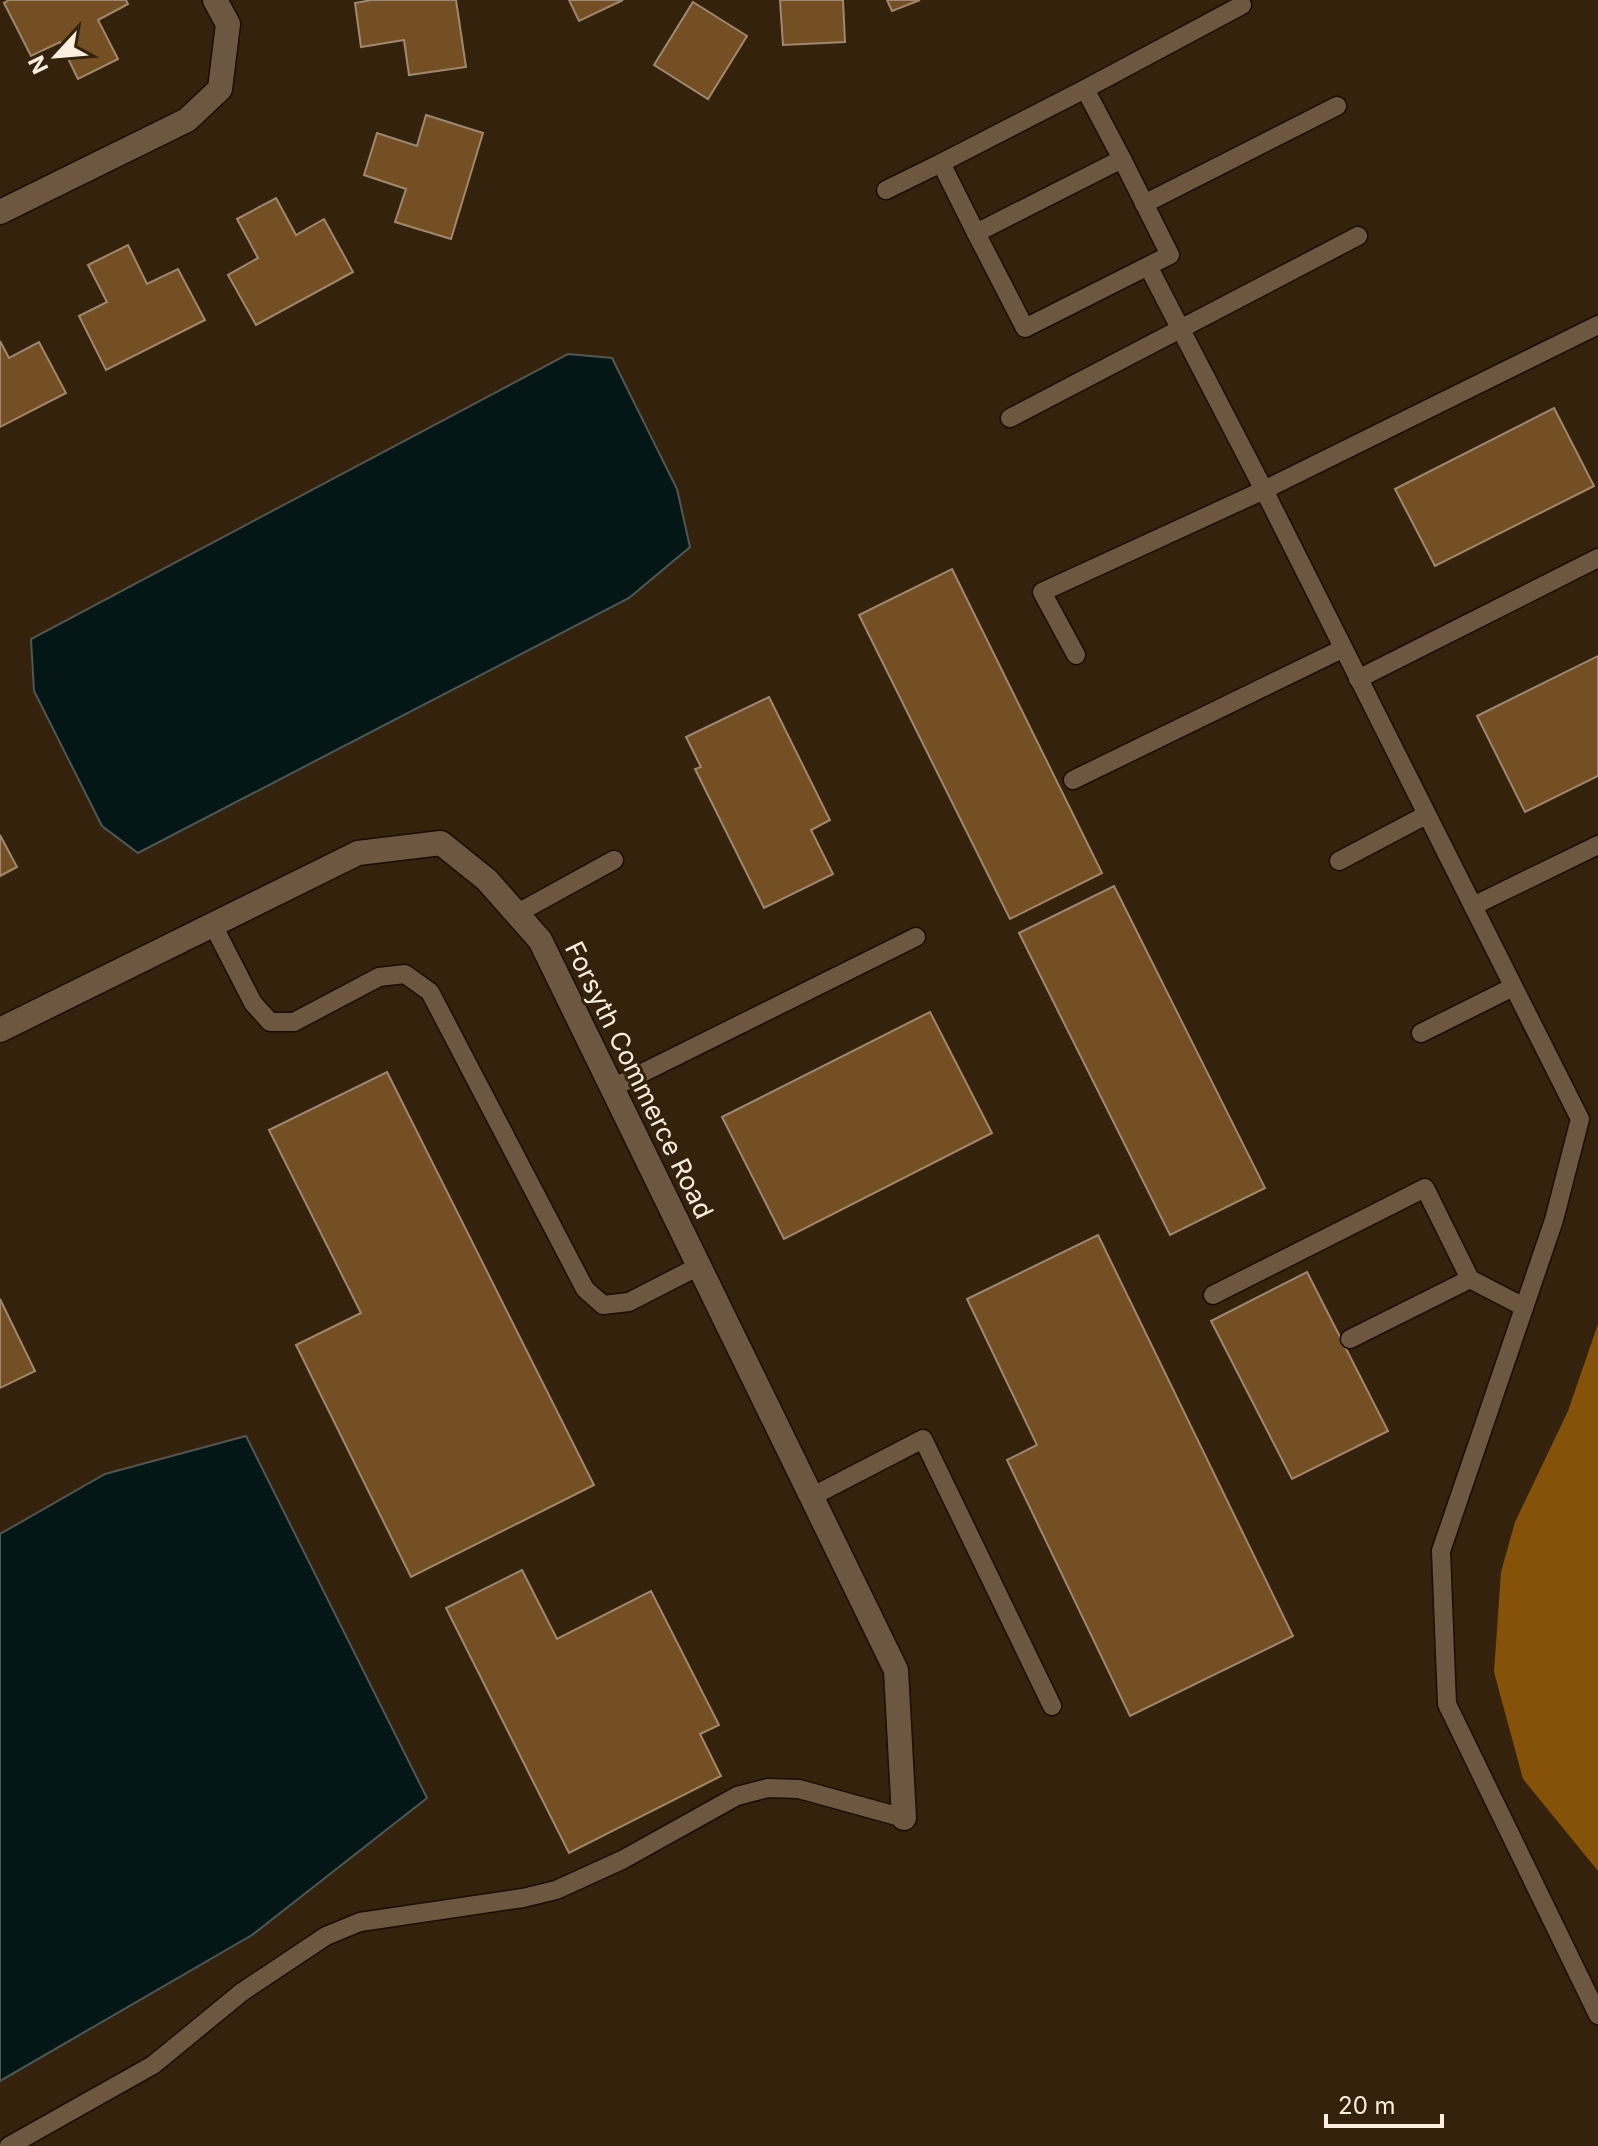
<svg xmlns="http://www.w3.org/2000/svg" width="1598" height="2146" font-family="Inter,sans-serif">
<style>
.forest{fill:#845208}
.water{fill:#041616;stroke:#4e5753;stroke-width:2}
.building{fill:#734f23;stroke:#9f886f;stroke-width:2}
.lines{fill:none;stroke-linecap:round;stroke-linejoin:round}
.lane-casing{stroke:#1c0b00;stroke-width:21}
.street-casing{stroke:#1c0b00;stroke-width:27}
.lane{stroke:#6d5740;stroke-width:18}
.street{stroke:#6d5740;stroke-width:24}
.labels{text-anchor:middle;stroke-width:6;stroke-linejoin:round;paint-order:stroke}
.street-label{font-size:26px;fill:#fcefe2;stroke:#35220c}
</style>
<rect width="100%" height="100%" fill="#35220c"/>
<path class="forest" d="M1598 1324V1871L1523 1779 1494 1672 1501 1572 1515 1522 1568 1411Z"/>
<g class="water">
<path d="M568 354 612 358 677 489 690 547 629 598 138 853 102 826 34 691 31 639Z"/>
<path d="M246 1436 427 1798 252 1935 0 2081V1534L105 1474Z"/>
</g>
<g class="building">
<path d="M9 0H126L128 4 98 20 118 59 78 79 60 42 31 56 4 3Z"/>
<path d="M372 0H456L466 67 409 75 404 40 361 47 355 3Z"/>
<path d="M569 0H623L579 21Z"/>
<path d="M780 0H843L845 42 783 45Z"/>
<path d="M887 0H920L892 11Z"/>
<path d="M693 2 747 36 708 99 654 65Z"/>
<path d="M426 115 483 133 451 239 395 222 406 189 364 175 377 133 417 146Z"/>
<path d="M276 198 296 235 324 219 353 272 256 325 228 275 258 258 237 219Z"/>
<path d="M128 245 147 284 178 269 205 320 106 370 79 316 107 302 88 265Z"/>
<path d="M0 341 9 358 39 342 66 393 0 427Z"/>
<path d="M1554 408 1594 486 1435 566 1395 489Z"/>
<path d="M952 569 1102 873 1010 919 859 615Z"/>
<path d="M1598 656V776L1525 812 1477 716Z"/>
<path d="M769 697 830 820 811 830 833 874 764 908 695 769 701 767 686 737Z"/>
<path d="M0 835 17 867 0 876Z"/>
<path d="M1114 886 1265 1188 1170 1235 1019 933Z"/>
<path d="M930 1012 992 1133 784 1239 722 1117Z"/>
<path d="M387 1072 594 1485 411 1577 296 1345 361 1313 269 1130Z"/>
<path d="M1098 1235 1293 1636 1130 1716 1007 1460 1037 1445 967 1299Z"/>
<path d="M1307 1272 1388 1431 1292 1479 1211 1321Z"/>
<path d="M0 1299 35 1371 0 1388Z"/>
<path d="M522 1570 557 1639 651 1591 719 1725 700 1734 721 1776 569 1853 446 1608Z"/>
</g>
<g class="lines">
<defs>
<g id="lane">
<path d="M1122 159 1085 89 1242 5"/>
<path d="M941 163 1085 89"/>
<path d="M886 190 941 163 976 233"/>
<path d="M1144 204 1337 106"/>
<path d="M1148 266 1170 255 1122 159 976 233 1025 328 1148 266 1264 490 1580 1119 1554 1220 1441 1551 1447 1704 1598 2015"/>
<path d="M1010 418 1358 236"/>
<path d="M1076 655 1042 592 1264 490 1598 325"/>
<path d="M1358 679 1598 558"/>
<path d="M1073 780 1342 649"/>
<path d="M1339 861 1426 815"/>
<path d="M1473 906 1598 845"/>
<path d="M516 914 614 860"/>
<path d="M213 925 253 1003 270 1022H294L379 977 405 974 430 992 585 1289 603 1305 629 1302 699 1266"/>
<path d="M1421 1033 1513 987"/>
<path d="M612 1088 916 937"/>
<path d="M1213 1295 1425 1188 1470 1279"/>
<path d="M1350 1339 1470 1279 1524 1307"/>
<path d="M811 1497 923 1439 1052 1706"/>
<path d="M9 2146 153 2065 242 1992 326 1936 360 1922 523 1898 556 1890 622 1860 737 1796 768 1788 799 1789 904 1818"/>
</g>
<g id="street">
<path d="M0 212 187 120 220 89 228 24 215 0"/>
<path d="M0 1030 358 853 441 843 487 880 540 940 896 1670 904 1818"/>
</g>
</defs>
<use href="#lane" class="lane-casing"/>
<use href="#street" class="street-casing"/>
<use href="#lane" class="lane"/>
<use href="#street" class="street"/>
</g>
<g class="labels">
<g class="street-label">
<text transform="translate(639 1080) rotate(64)" y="9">Forsyth Commerce Road</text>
</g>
</g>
<g transform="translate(56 56) rotate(244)" stroke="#35220c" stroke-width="6" paint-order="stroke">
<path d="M0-6L14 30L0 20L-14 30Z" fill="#fcefe2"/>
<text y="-12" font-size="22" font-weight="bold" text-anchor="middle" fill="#fcefe2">N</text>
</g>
<path d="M1326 2114v12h116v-12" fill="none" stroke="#fcefe2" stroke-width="4"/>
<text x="1338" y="2114" font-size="24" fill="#fcefe2" stroke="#35220c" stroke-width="6" paint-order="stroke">20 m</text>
</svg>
